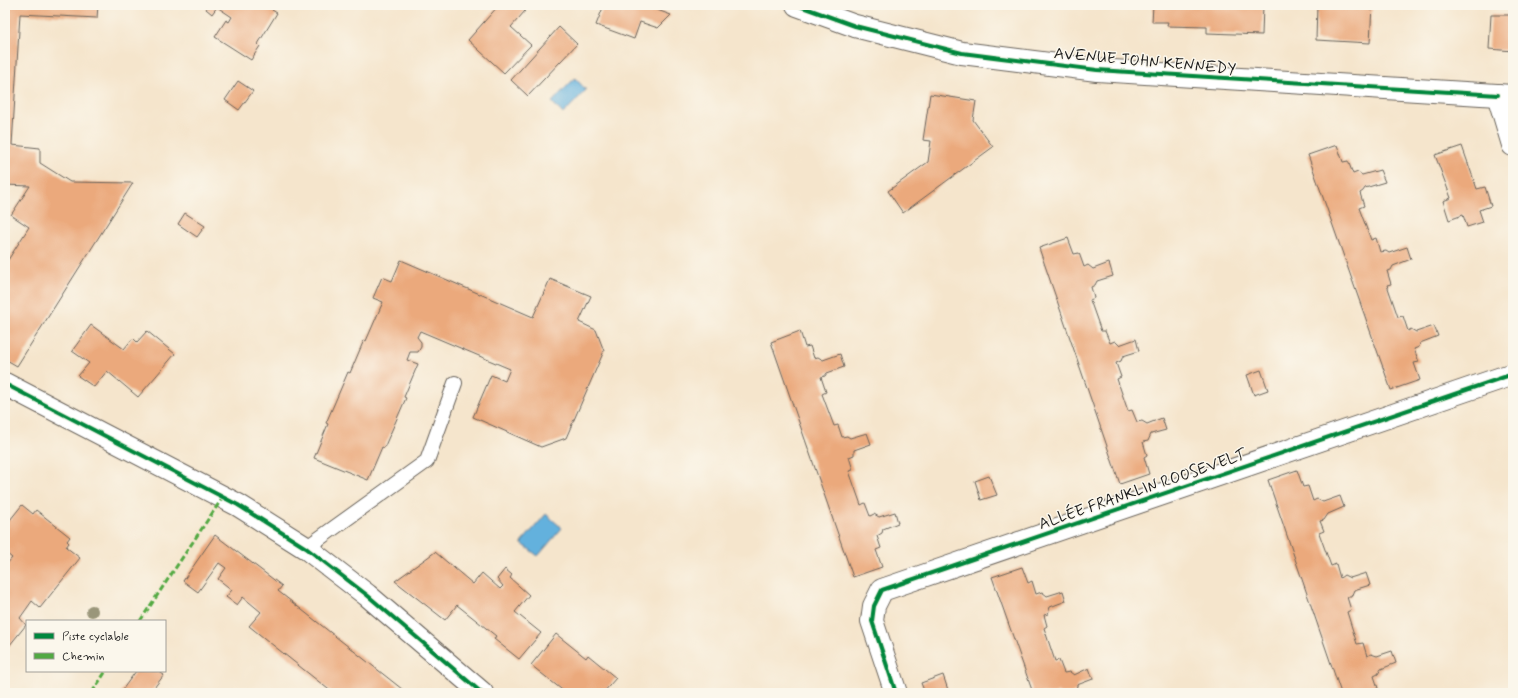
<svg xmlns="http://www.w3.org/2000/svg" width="1518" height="698" font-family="Mynerve,sans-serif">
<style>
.water{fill:#63b1dd;stroke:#40667c}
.building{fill:#eba97b}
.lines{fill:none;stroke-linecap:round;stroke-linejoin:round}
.service-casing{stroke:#68625a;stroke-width:16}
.minor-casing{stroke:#68625a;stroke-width:24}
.secondary-casing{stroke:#68625a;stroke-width:24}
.service{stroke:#fff;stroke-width:14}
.minor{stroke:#fff;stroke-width:22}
.secondary{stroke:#fff;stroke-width:22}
.quiet{stroke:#52a943;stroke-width:3;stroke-dasharray:6 3;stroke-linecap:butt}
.cycleway-casing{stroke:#fbf7ec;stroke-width:6}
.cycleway{stroke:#00873e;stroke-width:4}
.tree{fill:#9a967a}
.labels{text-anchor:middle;stroke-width:3;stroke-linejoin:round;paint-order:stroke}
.street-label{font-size:16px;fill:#1c1c1c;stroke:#fbf7ec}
</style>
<rect width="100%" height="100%" fill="#fbf7ec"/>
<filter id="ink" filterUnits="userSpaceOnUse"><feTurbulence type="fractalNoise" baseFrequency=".025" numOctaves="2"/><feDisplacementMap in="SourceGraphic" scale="8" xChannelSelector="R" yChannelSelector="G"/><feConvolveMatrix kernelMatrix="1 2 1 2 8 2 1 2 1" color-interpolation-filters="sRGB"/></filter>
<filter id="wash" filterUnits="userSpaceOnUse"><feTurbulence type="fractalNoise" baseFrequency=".012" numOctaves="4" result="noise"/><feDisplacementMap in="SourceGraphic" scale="16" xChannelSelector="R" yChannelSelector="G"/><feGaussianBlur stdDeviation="0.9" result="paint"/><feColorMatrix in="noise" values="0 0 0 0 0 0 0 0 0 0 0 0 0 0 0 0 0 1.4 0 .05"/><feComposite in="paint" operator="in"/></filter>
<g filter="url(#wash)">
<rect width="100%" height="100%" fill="#f5e5cc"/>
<g class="water">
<path d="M575 78 586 90 563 114 552 102Z"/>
<path d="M546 514 562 528 538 556 521 543Z"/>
</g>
<g id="blocks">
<g class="building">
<path d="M5 5H98L97 18 20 14 12 145 40 148V163L70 182 133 183 17 366 5 359V336L6 334 5 333V259L8 260 29 227 11 215 30 186 5 185Z"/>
<path d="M209 5H275L272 10 277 13 258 44 260 46 251 60 215 37 226 20 229 22 232 17 217 7 212 14 206 9Z"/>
<path d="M499 5H518L525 11 511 27 531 45 504 73 468 40Z"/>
<path d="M604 5H646V6L671 15 658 28 640 22 634 39 596 25Z"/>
<path d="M1153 5H1263L1262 35 1207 33V27L1167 26 1168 22H1152Z"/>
<path d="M1317 5H1372L1370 43 1316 40Z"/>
<path d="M1491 15H1513V51L1489 49Z"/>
<path d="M559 27 577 44 528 96 511 80Z"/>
<path d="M238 81 253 91 239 110 225 100Z"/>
<path d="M930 94 976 101 973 120 993 147 903 213 888 191 928 162 931 141 923 140Z"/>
<path d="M1337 145 1343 162 1348 161 1353 174 1358 172 1362 175 1380 170 1385 182 1365 188 1363 191 1360 193 1364 206 1359 208 1371 240 1376 238 1380 252 1386 251 1389 253 1407 247 1411 259 1393 266 1391 270 1387 271 1391 284 1387 285 1398 317 1403 316 1408 331 1411 329 1416 332 1434 326 1438 336 1420 343 1419 347 1414 349 1419 362 1414 363 1420 380 1391 390 1308 155Z"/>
<path d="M1462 146 1477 189 1485 187 1491 206 1479 210 1483 222 1467 227 1463 215 1449 220 1443 201 1451 198 1435 155Z"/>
<path d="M185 213 205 226 197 237 178 224Z"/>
<path d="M1068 238 1074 254 1079 253 1084 267 1088 265 1093 269 1109 263 1113 276 1097 281 1095 285 1091 287 1094 298 1090 300 1101 331H1105L1110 343 1115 341 1119 345 1136 339 1139 351 1123 356 1121 361 1116 363 1121 377 1117 379 1128 411 1132 410 1137 422 1142 421 1147 424 1162 418 1166 430 1151 434 1148 441 1143 442 1147 455 1144 457 1149 474 1120 484 1039 248Z"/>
<path d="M401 260 533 317 550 279 591 296 579 322 596 330 604 351 566 438 541 447 473 417 491 375 505 381 510 369 420 331 417 337 421 342V347L418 352H410L407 360 418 364 404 397 406 398 384 448 382 447 368 480 314 458 328 424 326 423 348 372 350 373 364 340 366 341 383 302 373 298 382 277 392 281Z"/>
<path d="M91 325 124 349 133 338 137 342 147 331 175 354 138 397 107 371 94 387 78 376 89 363 72 351Z"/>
<path d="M800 331 805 347 810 346 814 358 818 357 823 360 840 354 844 367 827 373 825 376 821 377 826 392 822 394 834 426 838 425 842 437 847 436 850 438 867 433 871 444 854 450V455L849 457 853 470 849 471 861 505 865 503 870 516 874 514 879 517 895 512 898 523 883 529 882 533 877 536 881 548 876 550 882 567 853 577 771 342Z"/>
<path d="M1261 370 1268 390 1254 395 1247 375Z"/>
<path d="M1297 470 1303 487 1308 486 1313 501 1317 499 1323 502 1340 496 1344 507 1328 514 1324 520 1320 521 1324 531 1319 533 1331 566 1336 564 1340 578 1344 575 1350 578 1366 573 1370 585 1354 590 1351 597H1347L1351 610 1347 612 1357 644 1363 643 1367 656 1371 654 1377 656 1392 651 1396 663 1381 669 1378 674 1374 676 1378 688 1374 690V693H1341L1268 480Z"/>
<path d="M989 476 997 495 981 500 975 481Z"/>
<path d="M22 505 33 514 36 510 70 537 67 541 69 543 66 547 80 558 40 608 32 601 20 618 26 625 5 651V566L12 558 5 552V516L10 520Z"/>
<path d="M215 535 282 586 278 591 407 693H333L249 626 261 612 243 597 237 605 226 597 232 590 218 579 226 568 219 563 198 592 183 581Z"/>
<path d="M435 552 473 584 482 573 500 589 503 586 497 579 505 569 512 575 510 578 529 595 515 612 541 633 519 659 494 639 496 636 457 605 445 620 395 581Z"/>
<path d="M1022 567 1028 583 1032 581 1036 594 1042 592 1047 596 1063 591 1066 601 1050 607 1048 614 1044 615 1047 626 1044 628 1055 661 1059 660 1064 673 1070 672 1074 675 1089 668 1093 679 1077 685 1076 691 1071 693H1033L992 577Z"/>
<path d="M556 634 586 658 588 655 616 678 603 693H566L531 665Z"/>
<path d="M136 671H158L164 675 150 693H120Z"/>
<path d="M943 675 949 693H925L921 683Z"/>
</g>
</g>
</g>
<g filter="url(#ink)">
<use href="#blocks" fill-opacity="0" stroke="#68625a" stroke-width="1"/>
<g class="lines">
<defs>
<path id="service" d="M306 548 427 461 455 383"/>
<g id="minor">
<path d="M1498 95 1513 145"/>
<path d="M5 384 238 505 306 548 367 595 482 693"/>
<path d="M896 693 872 621 874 606 882 590 1513 374"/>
</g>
<path id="secondary" d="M797 5 855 26 962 53 1097 70 1513 96"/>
</defs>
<use href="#service" class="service-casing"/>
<use href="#minor" class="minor-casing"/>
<use href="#secondary" class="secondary-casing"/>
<use href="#service" class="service"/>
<use href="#minor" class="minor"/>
<use href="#secondary" class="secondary"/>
<g class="quiet">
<path d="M140 621 223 497"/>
<path d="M93 693V691L106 671"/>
</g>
<defs>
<g id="cycleway">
<path d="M797 5 855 26 962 53 1097 70 1498 95"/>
<path d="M5 384 238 505 306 548 367 595 482 693"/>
<path d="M896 693 872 621 874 606 882 590 1513 374"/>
</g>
</defs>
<use href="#cycleway" class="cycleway-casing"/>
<use href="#cycleway" class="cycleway"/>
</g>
<circle class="tree" cx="92" cy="611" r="6"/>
</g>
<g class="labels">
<g class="street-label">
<text transform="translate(1145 60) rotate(5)" y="6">AVENUE JOHN KENNEDY</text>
<text transform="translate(1142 488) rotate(-19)" y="6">ALLÉE FRANKLIN ROOSEVELT</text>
</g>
</g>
<rect width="1518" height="698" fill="none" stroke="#fbf7ec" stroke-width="20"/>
<rect x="26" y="620" width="140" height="52" fill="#fbf7ec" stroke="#a29f99"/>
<rect x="34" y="633" width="20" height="6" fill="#00873e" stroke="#a29f99"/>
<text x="62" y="640" font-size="12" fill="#1c1c1c">Piste cyclable</text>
<rect x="34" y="653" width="20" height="6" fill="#52a943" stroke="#a29f99"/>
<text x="62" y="660" font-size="12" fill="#1c1c1c">Chemin</text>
</svg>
